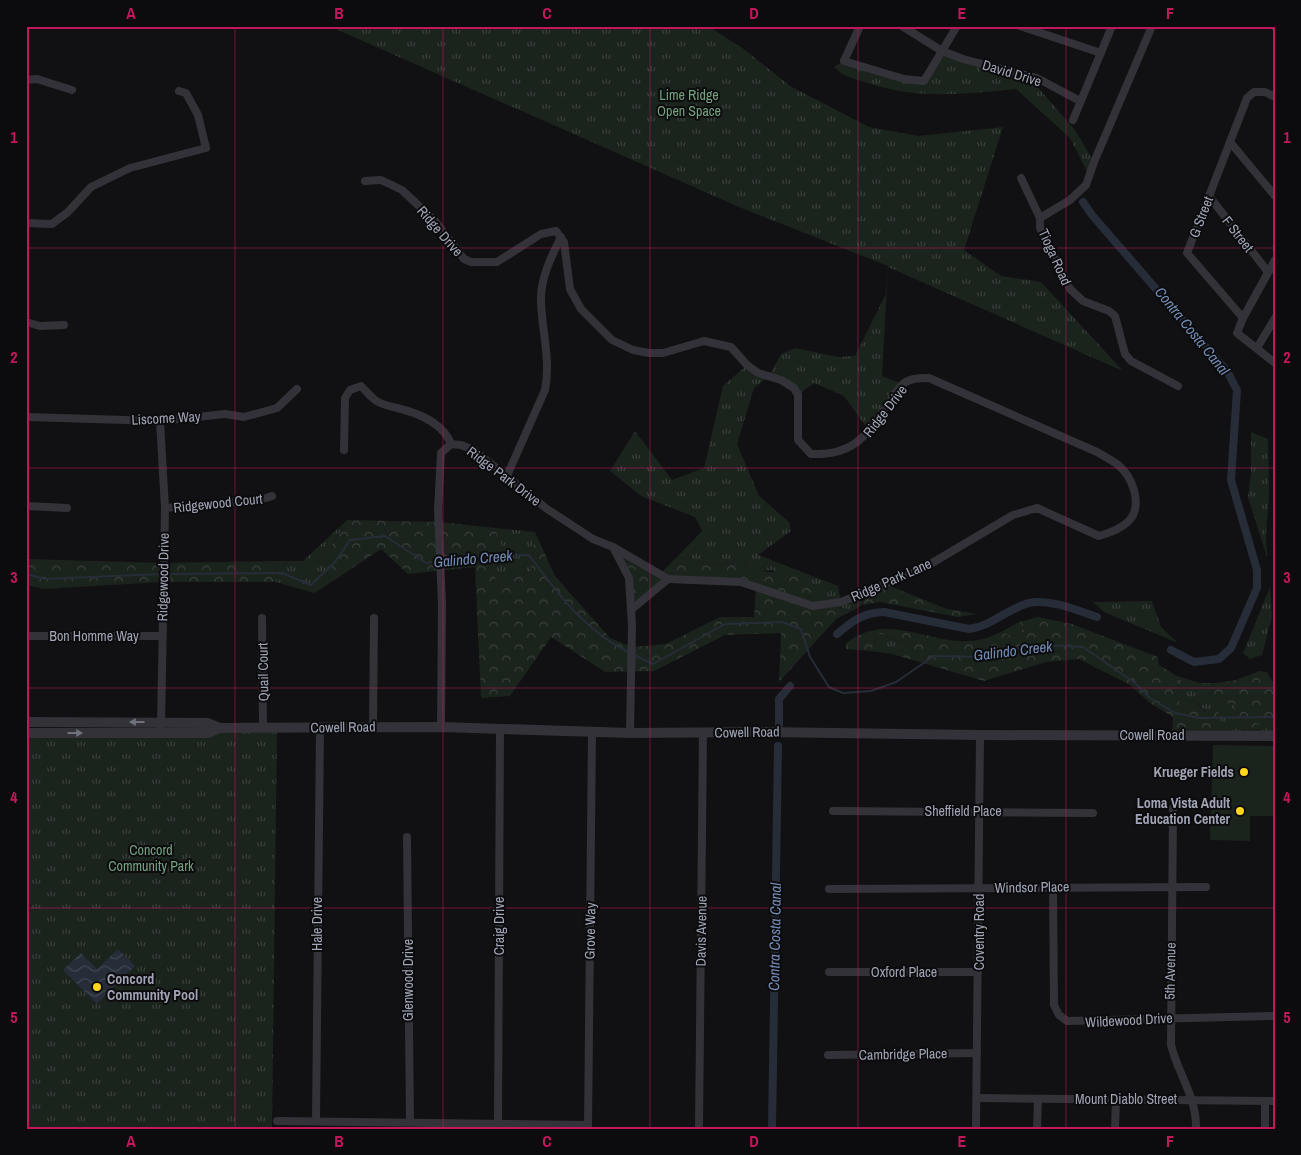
<svg xmlns="http://www.w3.org/2000/svg" width="1301" height="1155" font-family="'Archivo Narrow',sans-serif">
<style>
.grass{fill:url(#grass-tufts)}
.forest{fill:url(#forest-crowns)}
.pitch{fill:#1b231d}
.water{fill:url(#water-waves)}
.lines{fill:none;stroke-linecap:round;stroke-linejoin:round}
.stream{stroke:#262d38;stroke-width:2}
.canal{stroke:#262d38;stroke-width:8}
.minor{stroke:#323238;stroke-width:8}
.tertiary{stroke:#323238;stroke-width:10}
.oneway{fill:#6f717d}
.grid{fill:none;stroke:#c2185b;stroke-width:1;stroke-opacity:0.55}
.poi-dot{fill:#ffd61d;stroke:#0c0c0e;stroke-width:2}
.labels{text-anchor:middle;stroke-width:4;stroke-linejoin:round;paint-order:stroke}
.street-label{font-size:14px;fill:#a1a4b5;stroke:#0c0c0e}
.park-label{font-size:14px;fill:#75a27f;stroke:#0c0c0e}
.poi-label{font-size:14px;font-weight:bold;fill:#a1a4b5;stroke:#0c0c0e;text-anchor:end}
.water-label{font-size:15px;font-style:italic;fill:#738cb5;stroke:#0c0c0e}
.neatline{fill:none;stroke:#c2185b;stroke-width:2}
.grid-label{font-size:16px;text-anchor:middle;font-weight:bold;fill:#c2185b}
</style>
<defs>
<pattern id="grass-tufts" width="24" height="20" patternUnits="userSpaceOnUse" patternTransform="scale(1.25)"><rect width="24" height="20" fill="#1b231d"/><path d="M3 7l-1-3M5 7V3M7 7l1-3M15 17l-1-3M17 17v-4M19 17l1-3" fill="none" stroke="#39403c"/></pattern>
<pattern id="forest-crowns" width="20" height="18" patternUnits="userSpaceOnUse" patternTransform="scale(1.25)"><rect width="20" height="18" fill="#1b231d"/><path d="M2 6a3 3 0 1 1 6 0M12 15a3 3 0 1 1 6 0" fill="none" stroke="#39403c"/></pattern>
<pattern id="water-waves" width="16" height="10" patternUnits="userSpaceOnUse" patternTransform="scale(1.25)"><rect width="16" height="10" fill="#262d38"/><path d="M0 5q4-4 8 0t8 0" fill="none" stroke="#424853"/></pattern>
</defs>
<rect width="100%" height="100%" fill="#111113"/>
<g class="grass">
<path d="M329 26H708L745 50 790 86 869 127 918 136 1003 127 964 250 1001 276 1041 282 1123 371 888 267 882 376 903 384 869 431 844 396 814 383 798 395 794 388 769 376 754 388 737 444 759 496 789 522 791 531 758 555 838 586 841 602 864 593 862 605 852 611 829 604 798 601 773 570 746 572 745 559 717 565 677 557 702 531 695 517 641 496 610 471 635 431 672 480 704 468 723 386 747 365 769 376 781 354 795 348 838 357 855 356 886 294 888 266 739 207Z"/>
<path d="M942 51 1027 75 1075 130 1094 162 1089 175 1070 138 1016 89C965 94 917 100 868 83 855 79 844 77 834 67L844 61 924 81Z"/>
<path d="M1251 432 1268 439 1269 497 1266 534 1267 557 1248 497 1251 474Z"/>
<path d="M347 520 324 558 330 583 314 593 276 582 277 561H303Z"/>
<path d="M495 528 535 532 531 572 516 577 501 592 493 571 505 556Z"/>
<path d="M1270 587 1272 616 1262 655 1250 659 1243 653Z"/>
<path d="M1152 601 1161 627 1178 643 1104 612 1093 602Z"/>
<path d="M1019 622 1027 631 1012 636 1001 632Z"/>
<path d="M878 634 886 635C894 643 905 639 914 645L892 654 871 651Z"/>
<path d="M1177 676 1200 683H1217L1208 689C1214 701 1220 705 1234 703L1247 735 1256 724 1275 721V736L1215 735 1207 713 1193 697 1190 705 1183 706 1175 695 1179 690Z"/>
<path d="M277 727 272 1129H26V733Z"/>
</g>
<g class="forest">
<path d="M347 520 439 522 495 528 505 556 493 571 501 592 516 577 531 572 535 532 555 576 610 638 632 647 666 644 720 617H754L756 588 741 582 668 579 631 610 629 578 613 547 660 574 677 557 717 565 745 559 746 571C769 571 800 571 816 590L799 601 829 604 852 611 836 619 779 682 781 633 725 635 654 671 605 672 551 637 510 696 481 698 475 567 408 574 381 549 330 583 324 558Z"/>
<path d="M26 559 164 563 277 561 276 582H163L43 589 26 585Z"/>
<path d="M885 584 947 609 977 614 958 617 880 602 862 605 864 593Z"/>
<path d="M1038 617 1072 624 1158 657 1159 665 1177 676 1179 690 1175 695 1183 706 1190 705 1193 697 1206 713 1214 708 1218 711 1221 724 1215 735H1172L1173 717 1150 703 1130 685 1079 659 1046 662 984 681 892 654 914 645C905 639 894 643 886 635L878 634 871 651 846 649V643C892 608 934 651 983 639 989 638 995 634 1001 632L1012 636 1027 631 1019 622Z"/>
<path d="M1259 671 1267 672 1275 686V721L1267 727 1256 724 1247 735 1234 703C1220 705 1214 701 1207 689L1217 683 1236 680Z"/>
</g>
<path class="pitch" d="M1213 745 1275 746V816H1250V841L1210 840Z"/>
<path class="water" d="M118 949 135 966 97 1004 63 970 81 953 97 969Z"/>
<g class="lines">
<g class="stream">
<path d="M442 561 468 557 529 555C557 593 586 632 630 653"/>
<path d="M26 574 45 579 161 574"/>
<path d="M165 574 282 573 311 585 335 562 350 540 385 536 426 563 437 561"/>
<path d="M634 655 653 664 725 624 782 622 801 629 810 657 829 687 843 693 871 691 896 682 934 656 984 657 1024 647 1047 645 1083 647 1135 683 1150 698 1175 713 1199 718 1275 717"/>
</g>
<g class="canal">
<path d="M1083 202 1092 215 1227 371 1237 390 1231 480 1257 570V588L1231 648 1219 659 1194 662 1171 650"/>
<path d="M837 634C851 622 864 612 884 612L969 629C992 626 1008 608 1029 603 1048 598 1079 611 1097 617"/>
<path d="M779 725V699L790 686"/>
<path d="M772 1129 778 746"/>
</g>
<g class="minor">
<path d="M860 26 844 61 904 79 924 81 957 26"/>
<path d="M902 26 942 51 963 59 1037 78 1080 101"/>
<path d="M1020 26 1101 53"/>
<path d="M1152 26 1094 162 1086 185 1070 200 1040 218V228L1070 289 1083 301 1109 311 1115 316 1125 354 1131 361 1178 386"/>
<path d="M1274 26 1275 27"/>
<path d="M26 80 37 79 72 90"/>
<path d="M1275 97 1265 92H1254L1247 98 1187 253 1243 318 1237 333 1275 363"/>
<path d="M1073 120 1112 26"/>
<path d="M1230 142 1275 196"/>
<path d="M1021 178 1040 218"/>
<path d="M365 181 381 180 402 190 435 221 464 259 471 262H497L541 234 556 231 564 242 570 289 581 309 612 340 633 350 649 353H663L704 341 731 347 747 365 758 373 781 380 794 388 798 395V440L811 454C855 456 866 435 889 403 893 397 898 388 903 384 910 378 920 378 929 378L1097 452C1104 456 1111 460 1117 464 1126 471 1131 480 1134 490 1142 519 1123 529 1099 536L1037 508 1013 515 922 569 841 602 813 606 741 582 668 579 613 547"/>
<path d="M1209 196 1268 272"/>
<path d="M26 223 52 224 68 212 91 187 130 168 206 148 198 115 186 93 179 91"/>
<path d="M1243 318 1275 260"/>
<path d="M26 322 40 326 64 325"/>
<path d="M1257 348 1275 318"/>
<path d="M26 417 160 421 225 414 244 417 277 408 297 389"/>
<path d="M160 421 165 508 161 726"/>
<path d="M344 450 345 398 350 390 361 386C365 390 370 396 375 400 381 405 390 406 397 408 418 413 443 423 451 444"/>
<path d="M506 478 545 390C551 360 542 332 541 302 540 279 551 257 561 237"/>
<path d="M26 506 67 508"/>
<path d="M165 508 260 500 272 496"/>
<path d="M631 610 668 579"/>
<path d="M262 618 263 727"/>
<path d="M26 636H162"/>
<path d="M373 727 374 618"/>
<path d="M441 727 442 604 438 510 441 453 451 444 461 445 474 450 547 509 593 539 613 547 629 578 632 625 630 733"/>
<path d="M1173 808 1171 1045C1178 1074 1197 1097 1196 1129"/>
<path d="M833 811 1093 813"/>
<path d="M407 837 410 1122"/>
<path d="M1053 886 1054 1005 1059 1015 1067 1021 1272 1016"/>
<path d="M829 889 1206 887"/>
<path d="M829 972H978"/>
<path d="M828 1055 977 1053"/>
<path d="M977 1098 1275 1101"/>
<path d="M1265 1101V1129"/>
<path d="M277 1121 588 1125"/>
<path d="M316 1121 320 728"/>
<path d="M498 1123 500 729"/>
<path d="M588 1129 592 732"/>
<path d="M699 1129 703 733"/>
<path d="M976 1129 980 735"/>
<path d="M1037 1129 1038 1099"/>
<path d="M1115 1129 1116 1099"/>
</g>
<g class="tertiary">
<path d="M26 722 208 723 220 728"/>
<path d="M26 733H208L220 728 441 727 630 733 763 732 980 735 1275 736"/>
</g>
</g>
<defs><path id="oneway-solid" d="M-6-.8H1V-3.2L6.5 0L1 3.2V.8H-6Z" transform="scale(1.25)"/></defs>
<g class="oneway">
<use href="#oneway-solid" transform="translate(137 722) rotate(180)"/>
<use href="#oneway-solid" transform="translate(75 733)"/>
</g>
<path class="grid" d="M235 26V1129M443 26V1129M650 26V1129M858 26V1129M1066 26V1129M26 248H1275M26 468H1275M26 688H1275M26 908H1275"/>
<g class="poi-dot">
<circle cx="1244" cy="772" r="5"/>
<circle cx="1240" cy="811" r="5"/>
<circle cx="97" cy="987" r="5"/>
</g>
<g class="labels">
<g class="street-label">
<text transform="translate(1012 73) rotate(17)" y="5">David Drive</text>
<text transform="translate(1201 217) rotate(-69)" y="5">G Street</text>
<text transform="translate(440 231) rotate(49)" y="5">Ridge Drive</text>
<text transform="translate(1238 234) rotate(52)" y="5">F Street</text>
<text transform="translate(1055 257) rotate(66)" y="5">Tioga Road</text>
<text transform="translate(885 411) rotate(-52)" y="5">Ridge Drive</text>
<text transform="translate(166 418) rotate(-3)" y="5">Liscome Way</text>
<text transform="translate(504 476) rotate(37)" y="5">Ridge Park Drive</text>
<text transform="translate(218 503) rotate(-6)" y="5">Ridgewood Court</text>
<text transform="translate(163 577) rotate(-89)" y="5">Ridgewood Drive</text>
<text transform="translate(891 580) rotate(-24)" y="5">Ridge Park Lane</text>
<text x="94" y="641">Bon Homme Way</text>
<text transform="translate(263 672) rotate(-91)" y="5">Quail Court</text>
<text transform="translate(343 727) rotate(-1)" y="5">Cowell Road</text>
<text transform="translate(747 732) rotate(-1)" y="5">Cowell Road</text>
<text x="1152" y="740">Cowell Road</text>
<text x="963" y="816">Sheffield Place</text>
<text transform="translate(1032 887) rotate(-1)" y="5">Windsor Place</text>
<text transform="translate(317 924) rotate(-90)" y="5">Hale Drive</text>
<text transform="translate(499 926) rotate(-90)" y="5">Craig Drive</text>
<text transform="translate(590 931) rotate(-89)" y="5">Grove Way</text>
<text transform="translate(701 931) rotate(-89)" y="5">Davis Avenue</text>
<text transform="translate(979 932) rotate(-90)" y="5">Coventry Road</text>
<text transform="translate(1170 971) rotate(-89)" y="5">5th Avenue</text>
<text x="904" y="977">Oxford Place</text>
<text transform="translate(408 980) rotate(-90)" y="5">Glenwood Drive</text>
<text transform="translate(1129 1020) rotate(-3)" y="5">Wildewood Drive</text>
<text transform="translate(903 1054) rotate(-1)" y="5">Cambridge Place</text>
<text x="1126" y="1104">Mount Diablo Street</text>
</g>
<g class="park-label">
<text x="689" y="100">Lime Ridge<tspan x="689" dy="16">Open Space</tspan></text>
<text x="151" y="855">Concord<tspan x="151" dy="16">Community Park</tspan></text>
</g>
<g class="poi-label">
<text x="1234" y="777">Krueger Fields</text>
<text x="1230" y="808">Loma Vista Adult<tspan x="1230" dy="16">Education Center</tspan></text>
<text x="107" y="984" text-anchor="start">Concord<tspan x="107" dy="16">Community Pool</tspan></text>
</g>
<g class="water-label">
<text transform="translate(1192 331) rotate(51)" y="5">Contra Costa Canal</text>
<text transform="translate(473 559) rotate(-5)" y="5">Galindo Creek</text>
<text transform="translate(1013 651) rotate(-7)" y="5">Galindo Creek</text>
<text transform="translate(775 937) rotate(-89)" y="5">Contra Costa Canal</text>
</g>
</g>
<rect width="1301" height="1155" fill="none" stroke="#0c0c0e" stroke-width="55"/>
<rect x="28" y="28" width="1246" height="1100" class="neatline"/>
<g class="grid-label">
<text x="131" y="19">A</text>
<text x="339" y="19">B</text>
<text x="547" y="19">C</text>
<text x="754" y="19">D</text>
<text x="962" y="19">E</text>
<text x="1170" y="19">F</text>
<text x="14" y="143">1</text>
<text x="1287" y="143">1</text>
<text x="14" y="363">2</text>
<text x="1287" y="363">2</text>
<text x="14" y="583">3</text>
<text x="1287" y="583">3</text>
<text x="14" y="803">4</text>
<text x="1287" y="803">4</text>
<text x="14" y="1023">5</text>
<text x="1287" y="1023">5</text>
<text x="131" y="1147">A</text>
<text x="339" y="1147">B</text>
<text x="547" y="1147">C</text>
<text x="754" y="1147">D</text>
<text x="962" y="1147">E</text>
<text x="1170" y="1147">F</text>
</g>
</svg>
